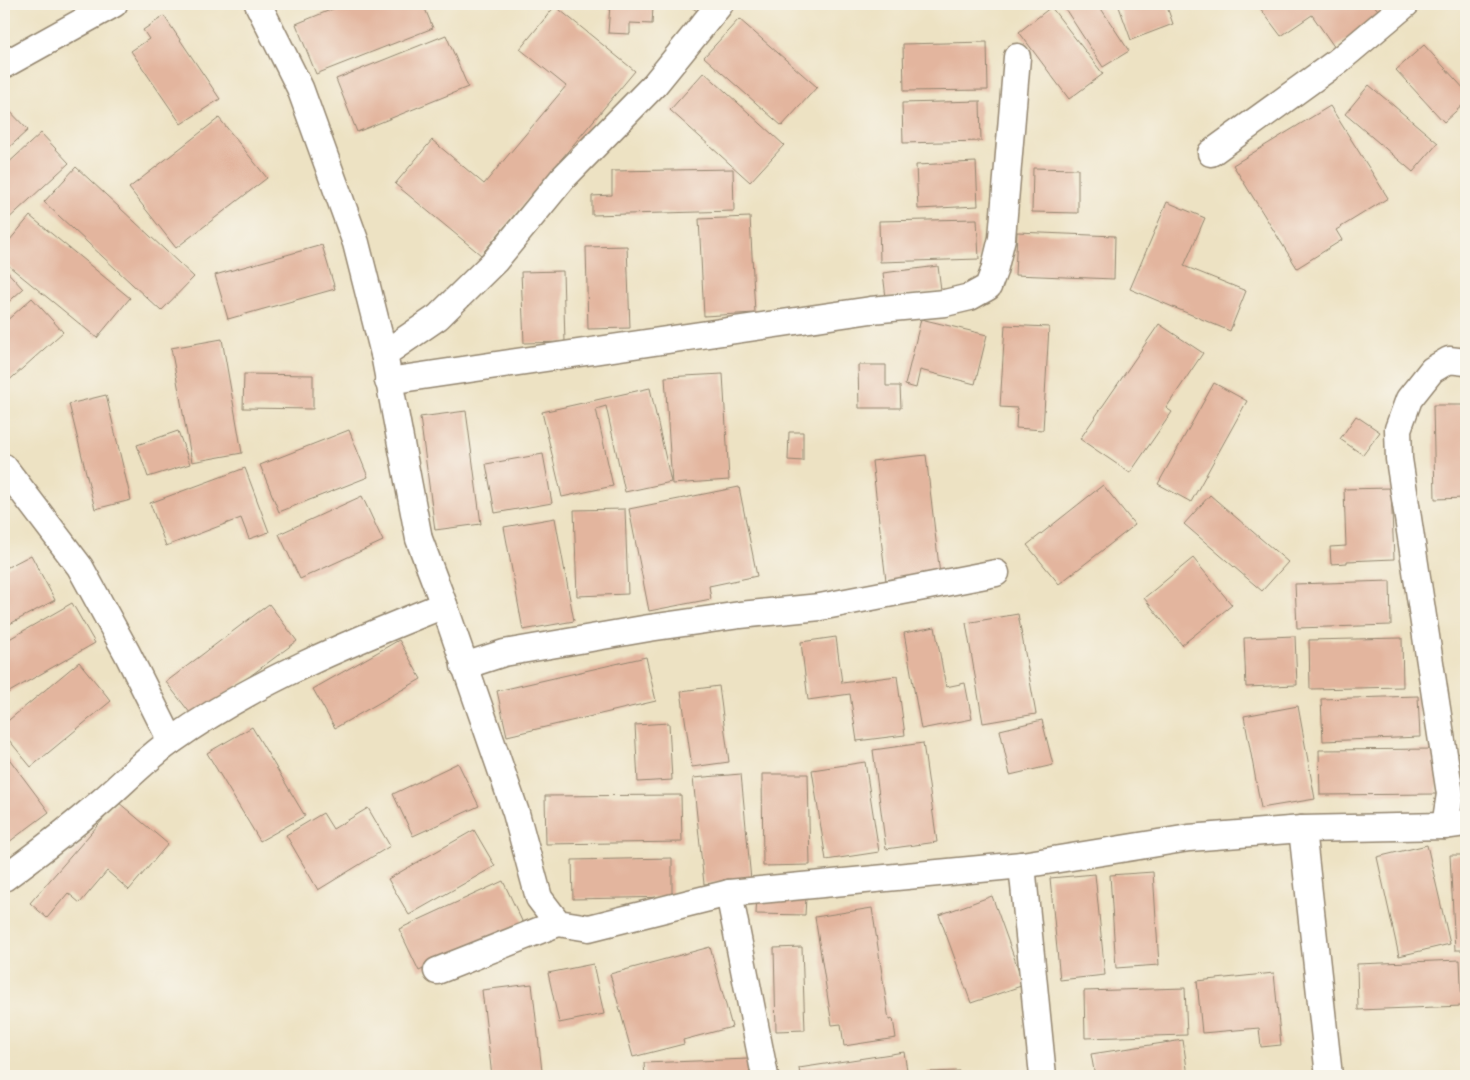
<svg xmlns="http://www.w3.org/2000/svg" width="1470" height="1080" font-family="'IM FELL English',serif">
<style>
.building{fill:#e3b59e}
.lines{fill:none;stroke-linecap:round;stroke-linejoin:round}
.street-casing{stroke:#948670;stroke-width:29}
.street{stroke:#fff;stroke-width:26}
</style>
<rect width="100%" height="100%" fill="#f7f3e8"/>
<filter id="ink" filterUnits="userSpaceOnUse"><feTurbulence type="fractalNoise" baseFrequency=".02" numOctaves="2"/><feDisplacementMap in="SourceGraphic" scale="10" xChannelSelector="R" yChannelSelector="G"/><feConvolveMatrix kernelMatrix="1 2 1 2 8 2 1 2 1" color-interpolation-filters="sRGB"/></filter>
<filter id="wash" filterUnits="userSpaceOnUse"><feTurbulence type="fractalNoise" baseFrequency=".0096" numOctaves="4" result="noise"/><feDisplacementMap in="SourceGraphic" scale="20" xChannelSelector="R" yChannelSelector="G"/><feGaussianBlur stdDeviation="1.12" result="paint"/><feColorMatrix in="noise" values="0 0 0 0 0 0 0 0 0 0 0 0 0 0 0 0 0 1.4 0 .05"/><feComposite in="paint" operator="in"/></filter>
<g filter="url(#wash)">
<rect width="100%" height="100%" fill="#ede2c3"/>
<g id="blocks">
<g class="building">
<path d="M345 4H423L433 28 316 74 296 24Z"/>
<path d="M610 4H625V5L653 7 652 24 630 23V34L608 33Z"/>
<path d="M686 4H705L699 12Z"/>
<path d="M1062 4H1098L1129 51 1103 67Z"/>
<path d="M1118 4H1166L1173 24 1131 40Z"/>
<path d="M1257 4H1373L1382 15 1335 48 1312 15 1281 36Z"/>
<path d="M555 6 635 71 481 255 395 184 432 140 484 184 566 86 520 49Z"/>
<path d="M1051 7 1103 74 1069 99 1019 32Z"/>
<path d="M164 16 220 99 181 124 131 51 149 39 143 30Z"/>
<path d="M739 19 817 87 782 126 704 57Z"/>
<path d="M446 35 468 87 357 132 336 79Z"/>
<path d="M987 42 988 90 904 91 903 44Z"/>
<path d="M1424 45 1466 91V102L1444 122 1396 70Z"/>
<path d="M704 72 784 145 750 182 670 110Z"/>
<path d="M1369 85 1438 143 1413 172 1345 114Z"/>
<path d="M980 101 981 141 903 143 902 103Z"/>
<path d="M4 105 28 130 4 152Z"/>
<path d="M1330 106 1388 198 1336 230 1342 240 1297 268 1233 165Z"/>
<path d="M219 118 267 178 176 248 129 188Z"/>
<path d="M41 133 69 163 4 223V167Z"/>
<path d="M976 162 978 206 918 209 916 165Z"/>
<path d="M76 167 194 277 161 311 44 202Z"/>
<path d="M1033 168 1078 169V213L1032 212Z"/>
<path d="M733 169 734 211 592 215V196L612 195V171Z"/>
<path d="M1167 202 1205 218 1184 266 1246 291 1230 331 1130 289Z"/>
<path d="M30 216 130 298 97 338 4 262V247Z"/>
<path d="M750 217 755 313 704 316 699 219Z"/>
<path d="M977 219 979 259 880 262 879 221Z"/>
<path d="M1017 232 1115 236 1114 279 1015 275Z"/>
<path d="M322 245 335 289 228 319 215 275Z"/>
<path d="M627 246 630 328 588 329 586 247Z"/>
<path d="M938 266 941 290 886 298 883 273Z"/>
<path d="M4 268 23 289 4 306Z"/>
<path d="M563 271 565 342 524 343 521 272Z"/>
<path d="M32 298 63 332 4 385V323Z"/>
<path d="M921 319 987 335 975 384 920 370 916 388 905 385Z"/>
<path d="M1159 324 1203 353 1166 408 1172 412 1130 473 1080 439Z"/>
<path d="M1005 325 1049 327 1043 430 1016 428 1017 408 1000 407Z"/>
<path d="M222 339 242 453 192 462 171 348Z"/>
<path d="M858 365H886V386H900L901 408H859Z"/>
<path d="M244 374 313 375V409L243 408Z"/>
<path d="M723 374 729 480 672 484 665 377Z"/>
<path d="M1214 383 1247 401 1191 502 1158 484Z"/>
<path d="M650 388 671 482 625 492 606 406 596 409 613 486 562 497 542 412Z"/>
<path d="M106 395 131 500 95 509 69 404Z"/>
<path d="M1433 405H1466V498L1435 499Z"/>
<path d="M466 411 481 524 435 530 420 417Z"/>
<path d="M1356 416 1380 432 1363 455 1340 439Z"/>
<path d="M349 430 368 477 279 512 260 465Z"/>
<path d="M178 431 190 464 148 477 137 445Z"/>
<path d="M789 432H803V461L788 460Z"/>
<path d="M543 454 552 503 495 513 486 464Z"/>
<path d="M926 455 940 575 886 581 872 461Z"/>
<path d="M245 468 269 532 249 539 241 518 166 546 150 503Z"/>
<path d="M1103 485 1135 525 1059 584 1027 545Z"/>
<path d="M739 487 757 576 709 586 711 599 649 611 629 509Z"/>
<path d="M1391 488 1394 559 1347 561V563L1331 564 1330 547 1346 546 1344 489Z"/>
<path d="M1210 495 1288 562 1262 591 1184 524Z"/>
<path d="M362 496 383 541 300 579 279 534Z"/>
<path d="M625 509 628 594 577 596 574 510Z"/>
<path d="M555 518 574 621 523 630 504 527Z"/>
<path d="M31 555 55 600 4 627V569Z"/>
<path d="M1193 558 1232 605 1182 645 1144 598Z"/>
<path d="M1390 581 1391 625 1297 628 1295 584Z"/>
<path d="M72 603 95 643 4 695V642Z"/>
<path d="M269 604 297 641 194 718 166 682Z"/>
<path d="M1018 614 1036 714 983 723 966 623Z"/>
<path d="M935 627 946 687 965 683 972 719 921 729 904 633Z"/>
<path d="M1295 636 1297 685 1246 687 1244 638Z"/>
<path d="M836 637 842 683 897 676 905 735 857 741 850 694 808 700 801 642Z"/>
<path d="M1402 638 1403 687 1310 689 1309 640Z"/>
<path d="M399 640 421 679 335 728 313 689Z"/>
<path d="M646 657 656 701 507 736 497 691Z"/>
<path d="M79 662 111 701 31 767 4 734V724Z"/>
<path d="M719 686 729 762 692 767 681 691Z"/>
<path d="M1418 696 1420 737 1323 741 1321 699Z"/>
<path d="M1298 706 1315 799 1261 808 1244 716Z"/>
<path d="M1042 720 1053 765 1010 775 1000 730Z"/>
<path d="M669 723 672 780 638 782 635 725Z"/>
<path d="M252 727 305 816 260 841 207 753Z"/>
<path d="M923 743 937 842 886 849 873 750Z"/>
<path d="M1437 749V794L1320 795 1319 750Z"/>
<path d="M4 752 49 812 9 842 4 835Z"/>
<path d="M865 762 879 852 826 860 812 770Z"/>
<path d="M458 763 479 806 413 836 393 794Z"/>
<path d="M741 774 751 880 704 884 693 778Z"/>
<path d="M762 774H808L810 865 763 866Z"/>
<path d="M681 795 682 842 546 844 545 796Z"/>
<path d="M118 802 168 844 129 890 107 871 80 903 68 893 47 918 30 903Z"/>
<path d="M368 808 390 846 318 890 286 835 323 813 333 829Z"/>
<path d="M474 830 495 866 409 915 388 879Z"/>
<path d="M1427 845 1450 944 1399 956 1377 857Z"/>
<path d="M1450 855H1466V950H1455Z"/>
<path d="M672 858V897L573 899 572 860Z"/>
<path d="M1153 872 1159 965 1116 968 1110 875Z"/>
<path d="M1095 874 1105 975 1060 980 1050 878Z"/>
<path d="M503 881 523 923 419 971 399 929Z"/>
<path d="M757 896 806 897 805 915 756 914Z"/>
<path d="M992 896 1024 985 971 1003 939 915Z"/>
<path d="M872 908 889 1020 893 1019 896 1038 844 1046 841 1024 832 1025 815 917Z"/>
<path d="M710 947 732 1027 683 1040 684 1044 633 1057 610 974Z"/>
<path d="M802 947 805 1030 776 1031 774 948Z"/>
<path d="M1460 960 1462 1006 1358 1010 1357 964Z"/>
<path d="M593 964 604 1014 559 1023 548 973Z"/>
<path d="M1274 973 1281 1045 1261 1047 1259 1028 1202 1033 1197 981Z"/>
<path d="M532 984 542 1071 492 1076 482 990Z"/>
<path d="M1185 988 1187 1035 1085 1038 1084 991Z"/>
<path d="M1183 1040 1188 1076H1095L1091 1054Z"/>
<path d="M904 1052 908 1076H800L799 1068Z"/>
<path d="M749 1059 750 1076H645L644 1063Z"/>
<path d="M959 1071V1076H927V1072Z"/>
</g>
</g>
</g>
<g filter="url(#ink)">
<use href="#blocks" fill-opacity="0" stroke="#948670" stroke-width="1"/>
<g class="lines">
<defs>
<g id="street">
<path d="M258 4 300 88 356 243 384 354 419 539 444 605 516 813 539 898 558 923 589 928 729 893 1022 865 1189 838 1302 829 1445 826 1466 823"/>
<path d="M4 65 114 4"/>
<path d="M1211 153 1338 61 1406 4"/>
<path d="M384 354 438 317 495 261 563 178 655 84 720 4"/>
<path d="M388 381 871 310 945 303 970 297 988 287 994 271 1002 238 1017 57"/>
<path d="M4 467 80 567 127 653 171 741"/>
<path d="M464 666 504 653 649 628 740 615 820 607 996 573"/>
<path d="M1445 826 1450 794 1399 459 1398 429 1409 399 1432 370 1449 360 1466 362"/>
<path d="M1302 829 1329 1076"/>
<path d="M1022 865 1043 1076"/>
<path d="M4 878C37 854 70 829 102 801 124 782 146 759 170 742 253 682 349 643 444 605"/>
<path d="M729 893 765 1076"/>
<path d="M437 971 558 923"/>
</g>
</defs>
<use href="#street" class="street-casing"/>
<use href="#street" class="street"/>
</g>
</g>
<rect width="1470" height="1080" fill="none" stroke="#f7f3e8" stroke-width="20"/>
</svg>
